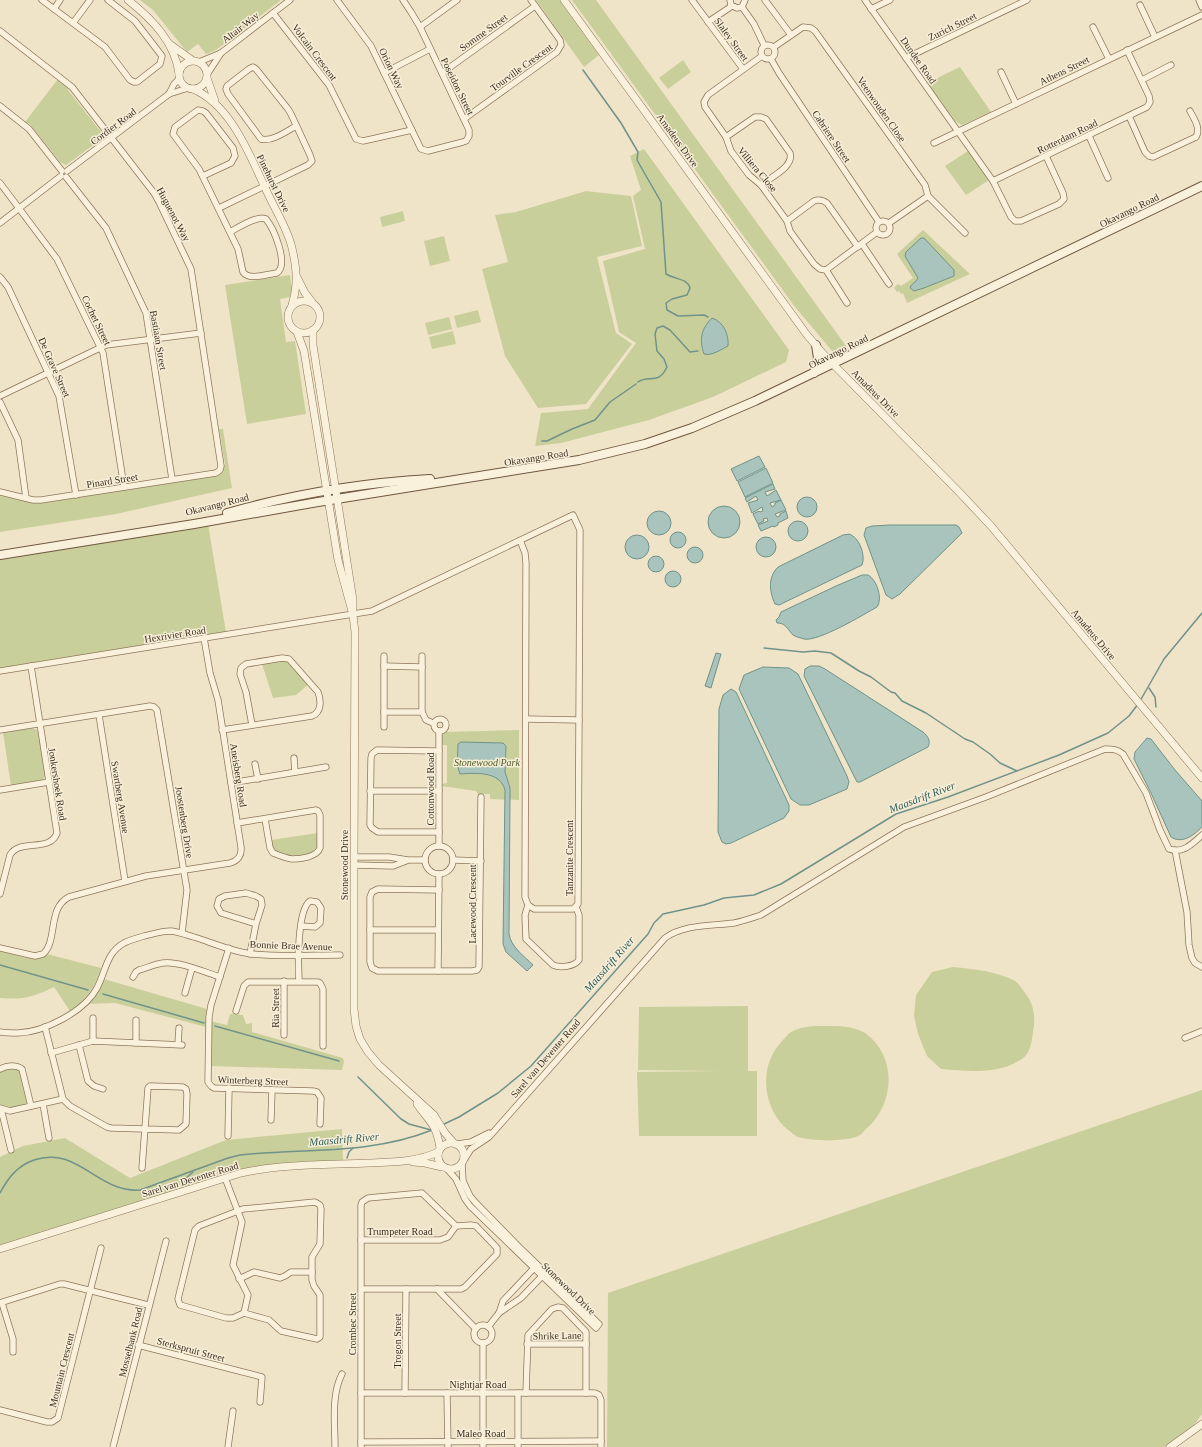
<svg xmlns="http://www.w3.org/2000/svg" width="1202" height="1447" font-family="'Times New Roman',serif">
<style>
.green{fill:#c9cf9b}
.water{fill:#a9c4bc;stroke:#6f938a}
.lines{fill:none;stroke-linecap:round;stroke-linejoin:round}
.stream{stroke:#6f938a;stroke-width:1.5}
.minor-casing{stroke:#8d765c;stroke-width:7}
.tertiary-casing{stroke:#8d765c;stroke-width:8}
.secondary-casing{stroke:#6f573f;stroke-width:10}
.minor{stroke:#faf1dc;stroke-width:5.5}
.tertiary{stroke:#faf1dc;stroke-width:7}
.secondary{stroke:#faf1dc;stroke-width:8}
.labels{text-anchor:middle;stroke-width:3;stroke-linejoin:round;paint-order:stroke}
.street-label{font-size:10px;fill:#3d2e20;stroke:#f7eed8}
.park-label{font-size:10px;font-style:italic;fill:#4d5a26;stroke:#f7eed8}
.water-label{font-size:11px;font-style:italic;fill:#2f5d5a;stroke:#f7eed8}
</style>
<rect width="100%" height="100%" fill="#f0e4c8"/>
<g class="green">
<path d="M140 0H281L216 50 206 54 198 44 187 52 153 10Z"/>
<path d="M536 0H559L599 55 584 67Z"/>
<path d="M572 0H596L849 350 840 354 833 352 795 307Z"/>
<path d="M683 60 691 72 668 89 659 78Z"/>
<path d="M960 67 991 112 962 125 955 121 927 83Z"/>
<path d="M58 79 69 89 68 90 101 132 102 137 100 140 66 165 60 162 29 123 28 124 25 122Z"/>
<path d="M644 149 789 350 786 362 713 397 649 420 561 443 535 446 541 413 588 409 636 343 619 332 603 261 645 249 633 196 641 190 630 156Z"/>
<path d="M968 151 989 180 966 195 945 166Z"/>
<path d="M586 191 631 196 642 246 597 257 616 333 632 344 586 404 538 408 505 356 482 269 508 262 495 215 516 212Z"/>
<path d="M403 211 405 221 382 227 380 217Z"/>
<path d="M923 230 970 274 907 303 903 293 901 294 899 291 897 292 894 288 898 284 901 286 913 278 897 254Z"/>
<path d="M444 236 450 261 430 266 424 241Z"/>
<path d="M290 275 292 288 290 297 280 299 286 342 295 341 306 414 247 424 225 285Z"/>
<path d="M478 310 481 322 457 328 454 316Z"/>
<path d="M449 317 452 329 428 335 425 323Z"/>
<path d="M453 331 456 344 432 349 429 337Z"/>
<path d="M219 429H223L232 488 116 514 0 532V495L39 503 218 476 223 472 225 464Z"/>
<path d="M208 524 226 632 0 668V558Z"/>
<path d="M284 660 288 661 309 684 296 695 273 698 262 664Z"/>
<path d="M32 728 37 730 39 734 45 777 41 781 11 786 3 732Z"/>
<path d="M519 730V800L490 799V794H478L476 791 441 786 442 784 447 783V745H442V736L444 732Z"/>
<path d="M318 833 317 849C304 859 289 856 274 851L271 840Z"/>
<path d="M0 950C14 954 35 964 47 954L101 968C96 986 86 1000 70 1011L54 987C33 997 24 1000 0 998Z"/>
<path d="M953 967C974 969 996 971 1015 981 1018 983 1021 987 1023 990 1034 1003 1036 1016 1033 1032 1032 1041 1030 1054 1022 1059 998 1075 968 1071 941 1069L927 1056 918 1034 914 1016 916 995 932 972Z"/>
<path d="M104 979 207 1009 206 1027 115 1003 88 1004 98 992Z"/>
<path d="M748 1006V1071H757V1136H639L637 1072 719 1071 638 1070 639 1007Z"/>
<path d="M230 1014 243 1015 246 1024 252 1023V1032L343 1058 344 1062 342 1070 209 1066 210 1021 227 1025Z"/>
<path d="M826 1026C839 1026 854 1026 865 1033 898 1056 895 1106 865 1130 863 1132 861 1135 858 1136 853 1139 843 1139 837 1140 826 1141 809 1140 798 1137 795 1136 791 1132 788 1130 762 1108 758 1066 782 1041 785 1038 788 1034 791 1032 802 1026 814 1026 826 1026Z"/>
<path d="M14 1069H18L20 1071 27 1102C22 1109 8 1108 0 1105V1071Z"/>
<path d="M1202 1090V1414L1194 1425 1165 1447H607L608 1293Z"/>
<path d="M342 1129 343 1161 262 1166 243 1169 0 1246V1157L23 1146 65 1138 130 1178 226 1140Z"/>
</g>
<g class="water">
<path d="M921 238H924L954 270V276L924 288 914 291 910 288C911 283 916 283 918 278L905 256 906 252Z"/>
<path d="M712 318C724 322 729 335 728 346 720 350 712 356 704 354 699 340 701 329 712 318Z"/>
<path d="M759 456 765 467 737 481 731 469Z"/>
<path d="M766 468 773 483 745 497 738 482Z"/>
<path d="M773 484 775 489 765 492 767 496 776 490 781 500 770 503 772 507 775 505V503L781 500 786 510 775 514 777 517 780 516V514L786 511 788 518 778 523V525L774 527 773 526 761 531 758 525 768 521 767 518 763 519 764 521 758 524 753 514 759 511 760 512 763 511 762 507 752 513 748 503 758 500 756 496 747 502 745 498Z"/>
<circle cx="807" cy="507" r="10"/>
<circle cx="724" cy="522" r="16"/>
<circle cx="659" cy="523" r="12"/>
<circle cx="798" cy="531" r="10"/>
<path d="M890 525H956L959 527 962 533 900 594 892 599 886 595 864 535 866 528 872 526Z"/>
<circle cx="678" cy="540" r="8"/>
<path d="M849 534C859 537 866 555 862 565L779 605 775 604C769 591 768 577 778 567L843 535Z"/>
<circle cx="637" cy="547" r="12"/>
<circle cx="766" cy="547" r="10"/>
<circle cx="695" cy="555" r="8"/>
<circle cx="656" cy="564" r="8"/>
<circle cx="673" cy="579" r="8"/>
<path d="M862 575H868C877 580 883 599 877 607 863 615 818 642 804 639 801 638 796 637 793 635 787 629 786 623 777 623L776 620 779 617 781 612 836 586Z"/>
<path d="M716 653 721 654 711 688 705 686Z"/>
<path d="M810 666H819L825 669 923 732C928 736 931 741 928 747L860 782H857L804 676 805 669Z"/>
<path d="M763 667 789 668 798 674 847 776 849 782 847 789 809 805H800L791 799 739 689 744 675Z"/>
<path d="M731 689 736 692 789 805V811L784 818 731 843 726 844 722 842 718 832 719 709 723 695Z"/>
<path d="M1147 738 1151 739 1175 770 1202 801V827C1193 836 1182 844 1171 837L1151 793 1134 759 1135 752Z"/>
<path d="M461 742 503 743 506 746 505 772 510 788V795L509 934C511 947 524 956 533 965L527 971 506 952 503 944 505 790C500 771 476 773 460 774 456 765 458 754 458 744Z"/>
</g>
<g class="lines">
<g class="stream">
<path d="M583 70 621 123 638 152 637 160 661 202 666 274C676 280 687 278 690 288L687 295 672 299 666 303 667 310 678 316 704 315 708 317"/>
<path d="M638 382C649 374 658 386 667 367L664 359 657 351 655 334 657 328 663 326 670 330 690 352 698 351"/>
<path d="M542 441H547L572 429 595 420 610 402 636 384"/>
<path d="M764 648 803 652 815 651 831 653 859 671 871 677 891 692 895 693 902 701 926 713 965 739 973 742 990 754 1000 763 1017 771"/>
<path d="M1149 688 1155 697 1156 707"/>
<path d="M1140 701 1164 659 1202 613"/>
<path d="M0 965 88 990"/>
<path d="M103 994 204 1023"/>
<path d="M215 1026 339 1061"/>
<path d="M358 1077 401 1119 409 1124 431 1130"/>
<path d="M442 1125 459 1117 498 1093 531 1066 648 934 654 923 663 914 704 905 724 898 754 895 781 884 896 814 948 797 1059 755 1108 733 1129 716 1138 704"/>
<path d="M347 1158 349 1152 353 1148"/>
<path d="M185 1183V1179L193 1172"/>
<path d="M0 1193C8 1178 17 1166 34 1160 78 1145 97 1193 140 1190L228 1158 240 1155C304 1148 370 1155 432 1130"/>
</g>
<defs>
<g id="minor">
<path d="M42 0 105 47 130 80 134 82H137L160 64 162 56 135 21 108 0"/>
<path d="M337 0 371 46 421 149 428 151 463 142 466 141 469 136V130L420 27 411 12 403 0"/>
<path d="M692 0 743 69"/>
<path d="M730 0 731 5 737 8 742 7 745 0"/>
<path d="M765 0 791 35"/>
<path d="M865 0 993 181 1011 217 1015 221H1021L1059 204 1064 199 1063 193 1046 156"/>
<path d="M1199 0 1202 7"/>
<path d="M1140 5 1155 37"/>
<path d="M742 7 754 24 764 45"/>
<path d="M54 9 60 0"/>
<path d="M871 9 890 0"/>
<path d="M273 13 329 85 356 139 363 141 412 130"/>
<path d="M708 22 732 6"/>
<path d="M73 23 90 0"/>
<path d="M420 27 457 0"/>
<path d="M1093 27 1109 59"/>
<path d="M0 31 72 87 154 193 159 202 191 269 221 466 220 470 216 473 41 500H33L0 492"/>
<circle cx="768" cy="52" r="7"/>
<path d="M774 47 803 27 811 28 815 31 925 185 928 196 965 233"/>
<path d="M762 56 708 95 704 102 705 107 726 137 731 151 749 175 761 185 787 221 790 231 814 264 820 269 826 270 847 303"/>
<path d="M906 58 1027 0"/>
<path d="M771 59 779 73 879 222"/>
<path d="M199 62 221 53 290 0"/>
<path d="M1001 72 1016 104"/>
<path d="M208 73 221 53"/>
<path d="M384 73 430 49"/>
<path d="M442 73 535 6"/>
<path d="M1142 80 1171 65"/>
<path d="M169 94 174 84 179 79"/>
<path d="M0 106 29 129 62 171"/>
<path d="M1129 116 1145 152 1149 156 1153 157 1196 137C1201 128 1194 119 1190 111"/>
<path d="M464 119 557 52 561 45 560 40 531 0"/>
<path d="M1089 136 1108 178"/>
<path d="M726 137 755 117H761L766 119 790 153C794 167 771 177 761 185"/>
<path d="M934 143 1202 15"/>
<path d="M67 171 169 94 188 88"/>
<path d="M203 176 231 163 235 156 233 148 206 113 203 111 198 110 175 127 173 134 199 169 238 249 243 272C249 281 267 274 277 273 289 264 274 229 266 219 258 215 239 227 230 232"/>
<path d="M66 177 106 228 146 313 172 479"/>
<path d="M993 181 1147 107 1150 102 1149 96 1127 50"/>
<path d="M0 183 57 259 103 353 124 487"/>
<path d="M219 208 308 165 312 161 310 155 291 114 288 109 256 69 253 67 249 69 227 86 226 89 228 94 261 139C272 142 287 131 296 126"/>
<circle cx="883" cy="228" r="7"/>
<path d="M787 221 814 201C819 199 823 200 827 203L858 247"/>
<path d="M0 223 61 176"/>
<path d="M889 223 928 196"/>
<path d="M862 244 889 284"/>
<path d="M826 270 877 232"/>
<path d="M0 277 8 287 59 396 76 495"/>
<path d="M0 396 106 345 201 333"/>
<path d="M0 402 18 440 26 498"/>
<path d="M384 656V727"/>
<path d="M384 666 422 667"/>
<path d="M0 671 372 611 573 515 580 530 578 904 573 909H534L528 905 525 897 526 563 525 553 520 540"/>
<path d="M384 712H422L426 720 433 723"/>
<path d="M422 712V656"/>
<path d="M99 715 125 881"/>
<circle cx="440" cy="725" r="6"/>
<path d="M526 719 579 720"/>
<path d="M0 730 150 706 154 707 157 710 187 890 182 933"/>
<path d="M222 730 312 716C322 712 321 700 318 692L289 659 282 658 246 664 241 668 240 674 246 692 252 725"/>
<path d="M294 758 295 772"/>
<path d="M255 764 258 779"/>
<path d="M231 783 326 767"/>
<path d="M0 790 49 782"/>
<path d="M370 791H439"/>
<path d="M237 823 316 810 318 811 320 815V848C317 857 301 859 292 859 285 858 278 855 273 853L270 848 265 819"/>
<path d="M439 832H378L372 828 370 825 371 758 372 754 377 750 439 751"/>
<path d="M439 846V731"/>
<circle cx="439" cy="860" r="14"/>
<path d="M1175 850 1187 912 1189 945 1192 958 1195 963 1202 967"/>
<path d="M354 857H389L408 860H425"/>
<path d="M453 860 481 861"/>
<path d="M354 865 393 866 406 861"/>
<path d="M439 890 378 889 372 892 370 897V962L372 968 378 971H472L477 970 479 967 481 797"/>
<path d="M0 894 10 855C20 838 50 853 57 833L31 666"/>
<path d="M528 905 525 915 526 939 553 965C560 968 574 967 579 960V915L576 907"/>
<path d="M370 930H438"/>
<path d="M0 948 35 956 43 954C58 941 47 908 69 897L146 876 230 863C238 861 242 855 241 847L218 700 210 673 204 638"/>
<path d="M229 948 211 1005 209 1017 208 1082 211 1086 214 1088 313 1091 317 1092 321 1098 320 1124"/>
<path d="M250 954 256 924 262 905 261 899 256 896 246 893 225 896 219 899 217 906 221 913 256 924"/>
<path d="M438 971 439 874"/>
<path d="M133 977 136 972 139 970C147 968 155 964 163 963 179 961 204 972 220 977"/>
<path d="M284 981V1035"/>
<path d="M299 981C298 966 297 910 310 901L317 902 321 908 320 923 315 927 301 926"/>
<path d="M185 993 192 968"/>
<path d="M236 1011 244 986 248 982H318L320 983 323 989V1046"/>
<path d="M45 1027 63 1099 70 1106 107 1127 111 1128 179 1130 186 1124 187 1094 186 1089 183 1087 150 1086 148 1088 142 1168"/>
<path d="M0 1032C6 1033 12 1033 18 1033 44 1032 84 1012 97 988 106 971 106 953 124 943 130 940 137 938 144 936 153 934 162 931 171 931 179 932 187 935 194 937 213 943 233 952 252 954 281 957 311 955 340 955"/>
<path d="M1185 1038 1202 1031"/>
<path d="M93 1041V1018"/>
<path d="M136 1043V1020"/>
<path d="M178 1044 179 1028"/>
<path d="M79 1045 88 1081 94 1086 103 1089"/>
<path d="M51 1053 93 1041 182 1045"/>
<path d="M0 1069C6 1066 16 1064 22 1069L31 1106"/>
<path d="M43 1104 49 1138"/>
<path d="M0 1108 10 1111 14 1110 63 1099"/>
<path d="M2 1109V1113L11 1150"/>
<path d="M271 1120 272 1090"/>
<path d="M228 1136 229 1088"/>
<path d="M458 1144 471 1142 489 1133"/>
<path d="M464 1160 471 1149 489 1137 665 938C684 924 712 926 734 923 744 921 752 918 761 915L904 827 986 797 1105 749C1112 749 1117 749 1123 754L1146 793 1160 830 1169 849C1183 854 1192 844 1202 835"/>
<path d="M447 1169 456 1179 465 1199 470 1206 596 1328 599 1324 519 1247 475 1202 470 1196 463 1181 462 1164"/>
<path d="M225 1178 242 1222 233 1265 248 1295 244 1313"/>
<path d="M315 1202 320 1205 321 1209 320 1244 312 1257V1280L314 1286 320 1295V1337L317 1339 281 1331 269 1320 244 1313 233 1318H226L180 1305 178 1299 195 1230 199 1226 243 1209Z"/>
<path d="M361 1240H440L448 1237 456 1226"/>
<path d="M239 1279 254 1272 280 1278 285 1276 291 1272H312"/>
<path d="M361 1289H461L465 1287 497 1254V1248L476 1226 471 1225 456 1226 422 1193 368 1198 362 1202 361 1205V1447"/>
<path d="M437 1289 476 1329"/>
<path d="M0 1303 60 1284H64L148 1305"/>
<path d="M2 1303 13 1339V1352"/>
<path d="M499 1313 521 1298 545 1273"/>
<circle cx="483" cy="1334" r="9"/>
<path d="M488 1327 499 1313 503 1301 537 1265"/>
<path d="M483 1343V1447"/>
<path d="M527 1344H586"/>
<path d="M138 1345 262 1377 260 1402"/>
<path d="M361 1393H595L599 1395 601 1400V1447"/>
<path d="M405 1393 406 1289"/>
<path d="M447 1393 448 1447"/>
<path d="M518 1393V1447"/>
<path d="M526 1393 528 1335 552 1309 558 1307 563 1308 586 1332V1393"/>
<path d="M0 1410 47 1422H52L58 1418 101 1248"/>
<path d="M361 1442 601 1441"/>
<path d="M113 1447 166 1241"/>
<path d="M228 1447 233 1411"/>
<path d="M335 1447C335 1424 331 1395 342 1374"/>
</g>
<g id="tertiary">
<path d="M128 0C152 19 175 42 179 74"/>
<path d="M564 0 807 335 825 356 960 493 991 526 1202 778"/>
<path d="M171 45 192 60"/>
<circle cx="193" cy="75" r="14"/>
<path d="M207 78 215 101"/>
<path d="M193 89C233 106 251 159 269 196 277 213 288 230 292 248 297 269 298 285 292 305"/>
<path d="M297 277 305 293 312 302"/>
<circle cx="304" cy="317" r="16"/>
<path d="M313 330V345L353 600V609"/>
<path d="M297 332 304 351 338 560 353 615 355 632 354 866V1009L356 1026 360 1039 368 1052 379 1065 434 1115 445 1133 453 1142"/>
<path d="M417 1104C430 1123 436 1123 440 1148"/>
<circle cx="451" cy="1156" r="13"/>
<path d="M413 1162 425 1163 442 1167"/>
<path d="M0 1249 241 1173C281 1164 328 1165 369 1163 392 1162 417 1162 438 1152"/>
<path d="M1170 1447 1202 1424"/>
</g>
<g id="secondary">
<path d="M814 373 818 358 816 345"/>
<path d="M227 513C294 494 360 483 430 479"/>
<path d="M0 555 194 524 318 502 579 460 645 444 692 428 755 401 1202 186"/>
</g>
</defs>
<use href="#minor" class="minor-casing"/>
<use href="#tertiary" class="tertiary-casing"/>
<use href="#secondary" class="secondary-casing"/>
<use href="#minor" class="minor"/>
<use href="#tertiary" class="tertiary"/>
<use href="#secondary" class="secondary"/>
</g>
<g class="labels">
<g class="street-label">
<text transform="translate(952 26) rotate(-26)" y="4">Zurich Street</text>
<text transform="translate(240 27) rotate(-38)" y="4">Altair Way</text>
<text transform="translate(483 32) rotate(-36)" y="4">Somme Street</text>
<text transform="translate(732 39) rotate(54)" y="4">Slaley Street</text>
<text transform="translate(315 52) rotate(53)" y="4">Volcain Crescent</text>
<text transform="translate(919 60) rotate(55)" y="4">Dundee Road</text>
<text transform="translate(521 67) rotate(-36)" y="4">Tourville Crescent</text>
<text transform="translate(392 68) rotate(64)" y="4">Orion Way</text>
<text transform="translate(1064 70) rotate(-26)" y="4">Athens Street</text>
<text transform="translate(458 86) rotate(64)" y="4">Poseidon Street</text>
<text transform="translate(882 109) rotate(55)" y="4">Veenwouden Close</text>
<text transform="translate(113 126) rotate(-37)" y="4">Cordier Road</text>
<text transform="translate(832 136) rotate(56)" y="4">Cabriere Street</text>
<text transform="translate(1067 136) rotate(-26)" y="4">Rotterdam Road</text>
<text transform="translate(678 140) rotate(54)" y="4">Amadeus Drive</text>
<text transform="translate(758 169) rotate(50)" y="4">Villiera Close</text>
<text transform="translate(274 183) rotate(64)" y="4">Pinehurst Drive</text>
<text transform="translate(1129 210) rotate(-26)" y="4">Okavango Road</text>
<text transform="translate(174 214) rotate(62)" y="4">Huguenot Way</text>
<text transform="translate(97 320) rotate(64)" y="4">Cochet Street</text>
<text transform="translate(159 340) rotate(80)" y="4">Bastiaan Street</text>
<text transform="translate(838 351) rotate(-26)" y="4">Okavango Road</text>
<text transform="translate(55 367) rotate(66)" y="4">De Grave Street</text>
<text transform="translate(876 393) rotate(45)" y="4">Amadeus Drive</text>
<text transform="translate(536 457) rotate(-9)" y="4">Okavango Road</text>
<text transform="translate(112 480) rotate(-9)" y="4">Pinard Street</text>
<text transform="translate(217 504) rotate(-14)" y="4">Okavango Road</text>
<text transform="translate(175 634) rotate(-9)" y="4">Hexrivier Road</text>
<text transform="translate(1094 634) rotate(50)" y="4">Amadeus Drive</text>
<text transform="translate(239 775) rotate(81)" y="4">Aneisberg Road</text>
<text transform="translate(58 784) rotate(81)" y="4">Jonkershoek Road</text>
<text transform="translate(430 789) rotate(-90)" y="4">Cottonwood Road</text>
<text transform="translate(121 797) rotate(81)" y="4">Swartberg Avenue</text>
<text transform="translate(185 822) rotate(81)" y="4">Joostenberg Drive</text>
<text transform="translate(569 858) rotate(-90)" y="4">Tanzanite Crescent</text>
<text transform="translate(344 865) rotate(-90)" y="4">Stonewood Drive</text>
<text transform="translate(472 904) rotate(-90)" y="4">Lacewood Crescent</text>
<text transform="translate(291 945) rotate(2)" y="4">Bonnie Brae Avenue</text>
<text transform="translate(275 1008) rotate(-90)" y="4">Ria Street</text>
<text transform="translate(545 1058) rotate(-49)" y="4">Sarel van Deventer Road</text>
<text transform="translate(253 1080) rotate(2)" y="4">Winterberg Street</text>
<text transform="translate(190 1179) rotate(-17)" y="4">Sarel van Deventer Road</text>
<text x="400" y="1235">Trumpeter Road</text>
<text transform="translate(569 1288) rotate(44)" y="4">Stonewood Drive</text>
<text transform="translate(352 1324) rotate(-90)" y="4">Crombec Street</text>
<text transform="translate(557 1335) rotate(-1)" y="4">Shrike Lane</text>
<text transform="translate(397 1341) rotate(-90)" y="4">Trogon Street</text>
<text transform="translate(130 1342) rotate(-76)" y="4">Mosselbank Road</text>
<text transform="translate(191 1349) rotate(15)" y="4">Sterkspruit Street</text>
<text transform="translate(61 1370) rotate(-76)" y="4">Mountain Crescent</text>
<text x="478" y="1388">Nightjar Road</text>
<text x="481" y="1437">Maleo Road</text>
</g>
<g class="park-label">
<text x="487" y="766">Stonewood Park</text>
</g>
<g class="water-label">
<text transform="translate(922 797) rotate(-21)" y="4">Maasdrift River</text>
<text transform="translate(609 964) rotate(-49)" y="4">Maasdrift River</text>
<text transform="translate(344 1139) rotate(-5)" y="4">Maasdrift River</text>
</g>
</g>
</svg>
